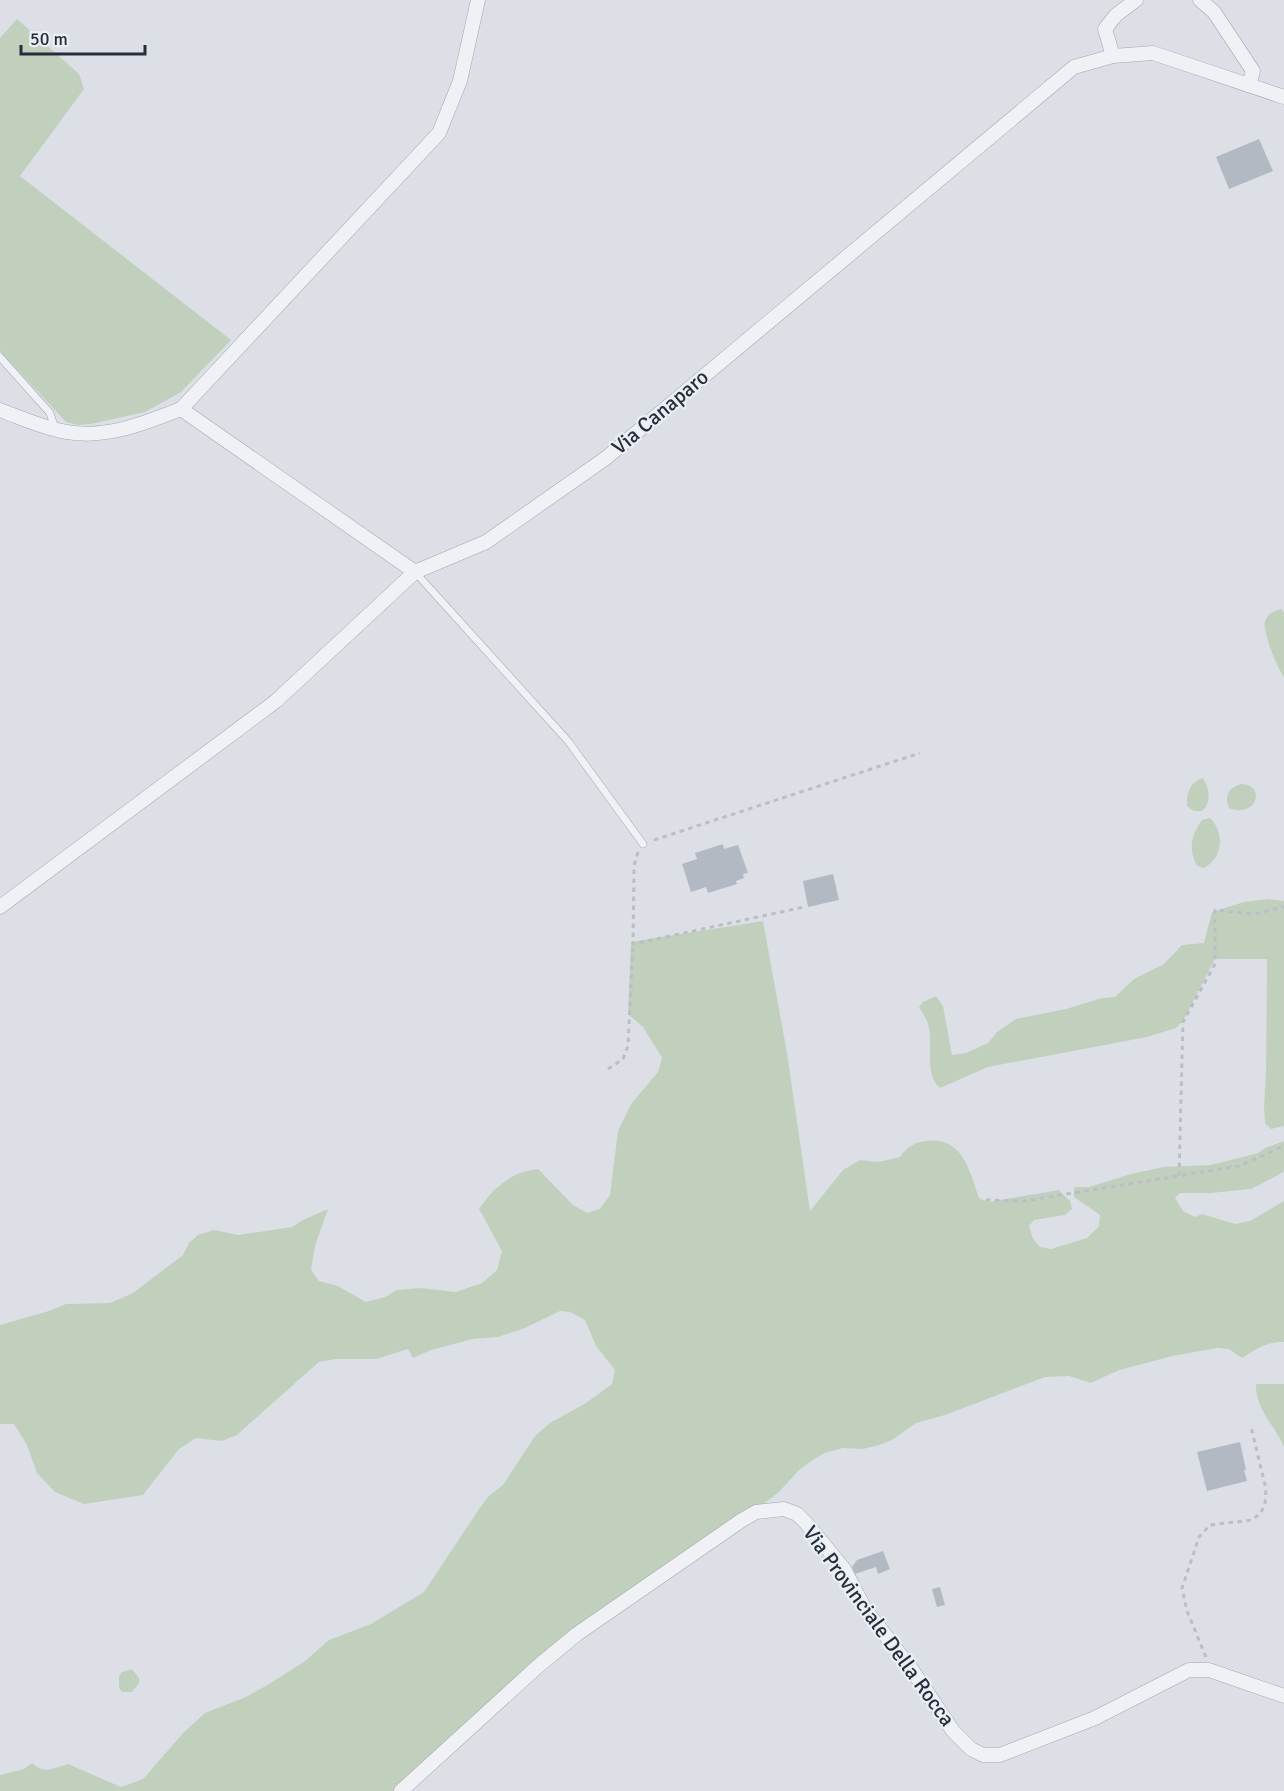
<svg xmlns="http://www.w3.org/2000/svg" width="1284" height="1791" font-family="Signika,sans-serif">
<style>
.green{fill:#c1d0bd}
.building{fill:#b3b9c3}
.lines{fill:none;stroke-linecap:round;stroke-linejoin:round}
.service-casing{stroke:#a2a7b0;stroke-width:8}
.minor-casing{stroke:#a2a7b0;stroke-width:15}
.path{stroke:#bbbec5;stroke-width:3;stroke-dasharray:4.5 4.5;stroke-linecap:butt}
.service{stroke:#eff1f5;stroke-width:7}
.minor{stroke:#eff1f5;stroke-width:14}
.labels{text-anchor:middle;stroke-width:4.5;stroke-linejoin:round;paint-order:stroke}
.street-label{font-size:21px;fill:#262d3c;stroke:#ebeff4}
</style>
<rect width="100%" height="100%" fill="#dce0e6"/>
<g class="green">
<path d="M17 19 79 74 84 89 20 176 231 340 181 392 145 412 91 424 78 425 66 422 0 351V38Z"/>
<path d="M1281 609 1284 612V677C1277 668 1262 631 1265 621 1268 613 1274 611 1281 609Z"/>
<path d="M1203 778C1209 788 1212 803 1202 811H1194L1187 806C1186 793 1190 782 1203 778Z"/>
<path d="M1242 784C1266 785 1257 819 1229 808 1224 795 1229 787 1242 784Z"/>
<path d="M1210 818C1226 834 1222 858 1204 868L1197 866C1188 849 1191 835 1202 820Z"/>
<path d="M1269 899 1284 901V1126L1271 1129 1265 1123 1264 1107 1266 1073 1267 959H1215L1183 1021 1176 1028 1147 1037 988 1067 940 1088C923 1074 934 1043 928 1024 926 1018 922 1012 919 1007L923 1002 936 996 943 1006 952 1055 966 1053 988 1043 997 1032 1016 1019 1066 1009 1102 998 1115 997 1134 979 1164 964 1182 945 1204 943 1212 912 1244 902Z"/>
<path d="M763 921 787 1053 810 1211 843 1170 860 1160 878 1162 900 1157C907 1147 914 1142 927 1141 962 1136 970 1171 979 1198L989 1202 1059 1190 1070 1201 1072 1209 1065 1215 1034 1220 1029 1226 1033 1239 1040 1247 1051 1249 1087 1238 1099 1226 1100 1215 1074 1197V1187H1089L1131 1174 1163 1167 1210 1165 1231 1160 1258 1153 1265 1148 1284 1141V1171L1280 1174 1251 1189 1211 1193H1180L1175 1198 1183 1211 1195 1217 1202 1214 1235 1224 1250 1221 1284 1201V1342C1268 1341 1255 1350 1242 1358L1229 1349 1217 1348 1173 1356 1119 1370 1091 1383 1069 1376 1045 1377 945 1415 916 1423 892 1440 879 1445 863 1449 843 1448 825 1453 814 1459 799 1470 779 1492 762 1505 612 1603 436 1751 394 1791H0V1775L24 1769 32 1763C46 1775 52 1768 68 1764L121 1787 143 1779 184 1732 205 1713 246 1697 271 1683 305 1661 329 1640 371 1624 424 1592 479 1509 489 1496 503 1485 535 1436 550 1423 586 1403 612 1384 615 1370 596 1346 585 1320 570 1312 560 1311 525 1328 498 1337 473 1339 431 1350 413 1358 408 1349 377 1359H336L319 1362 237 1435 222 1441 196 1438 179 1449 143 1495 84 1504 55 1492 37 1473 27 1445 14 1424H0V1325L49 1311 66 1304 110 1303 133 1293 183 1255 189 1243 198 1235 214 1230 238 1235 292 1227 303 1220 328 1209 315 1246 311 1270 319 1281 338 1286 366 1302 385 1297 397 1290 420 1288 456 1292 482 1283 497 1270 502 1251 479 1209C493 1188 512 1171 538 1169L573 1205 587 1213 600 1209 610 1195 618 1131 631 1104 658 1072 662 1058 643 1027 628 1014 631 942Z"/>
<path d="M1256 1384H1284V1447C1275 1425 1255 1410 1256 1384Z"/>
<path d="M132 1669 139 1678V1683L132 1692H122L119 1688V1676L122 1672Z"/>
</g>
<g class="building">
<path d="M1259 139 1273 171 1229 189 1216 157Z"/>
<path d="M723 844 724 849 738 845 748 873 743 874 744 878 736 881 737 884 708 893 706 887 691 892 682 864 697 859 695 853Z"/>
<path d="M833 874 839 900 808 907 803 881Z"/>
<path d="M1240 1442 1246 1470H1244L1247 1481 1207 1491 1197 1452Z"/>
<path d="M883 1551 890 1569 878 1574 876 1567 855 1574 852 1567 857 1560Z"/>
<path d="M940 1587 945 1605 937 1607 932 1589Z"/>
</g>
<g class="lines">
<defs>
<g id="service">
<path d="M0 357 50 413 55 429"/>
<path d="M415 572 568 741 643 844"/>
</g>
<g id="minor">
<path d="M1200 0 1214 12 1253 71 1249 85"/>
<path d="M1113 56 1105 29 1116 15 1136 0"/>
<path d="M181 409 415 572 486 542 606 458 1074 67 1113 56 1153 53 1284 97"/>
<path d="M0 410C22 418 45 429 67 432 107 439 145 423 181 409L439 133 460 81 478 0"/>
<path d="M0 907 276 701 415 572"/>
<path d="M401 1791 537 1667 577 1634 742 1520 756 1512 784 1509 797 1514 807 1524 844 1569 865 1609 910 1667 953 1731 971 1749 983 1755H1000L1095 1718 1189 1670H1209L1284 1696"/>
</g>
</defs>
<use href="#service" class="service-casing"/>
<use href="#minor" class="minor-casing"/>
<g class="path">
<path d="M654 840 920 753"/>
<path d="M638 852 634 866 633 944 804 907"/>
<path d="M608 1069 623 1059 628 1046 633 944"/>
<path d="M1179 1176 1183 1022 1215 964V910L1254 914 1284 907"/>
<path d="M986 1200 1024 1201 1239 1166 1284 1146"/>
<path d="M1206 1657 1187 1611 1182 1588 1199 1537 1210 1525 1252 1520 1261 1513 1265 1503 1266 1489 1251 1427"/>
</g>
<use href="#service" class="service"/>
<use href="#minor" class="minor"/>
</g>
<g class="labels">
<g class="street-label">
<text transform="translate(660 412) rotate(-40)" y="7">Via Canaparo</text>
<text transform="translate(879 1626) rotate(54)" y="7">Via Provinciale Della Rocca</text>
</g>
</g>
<path d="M21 45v9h124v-9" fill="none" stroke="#262d3c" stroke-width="3"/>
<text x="30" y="45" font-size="18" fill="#262d3c" stroke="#ebeff4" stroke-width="4.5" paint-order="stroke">50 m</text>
</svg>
